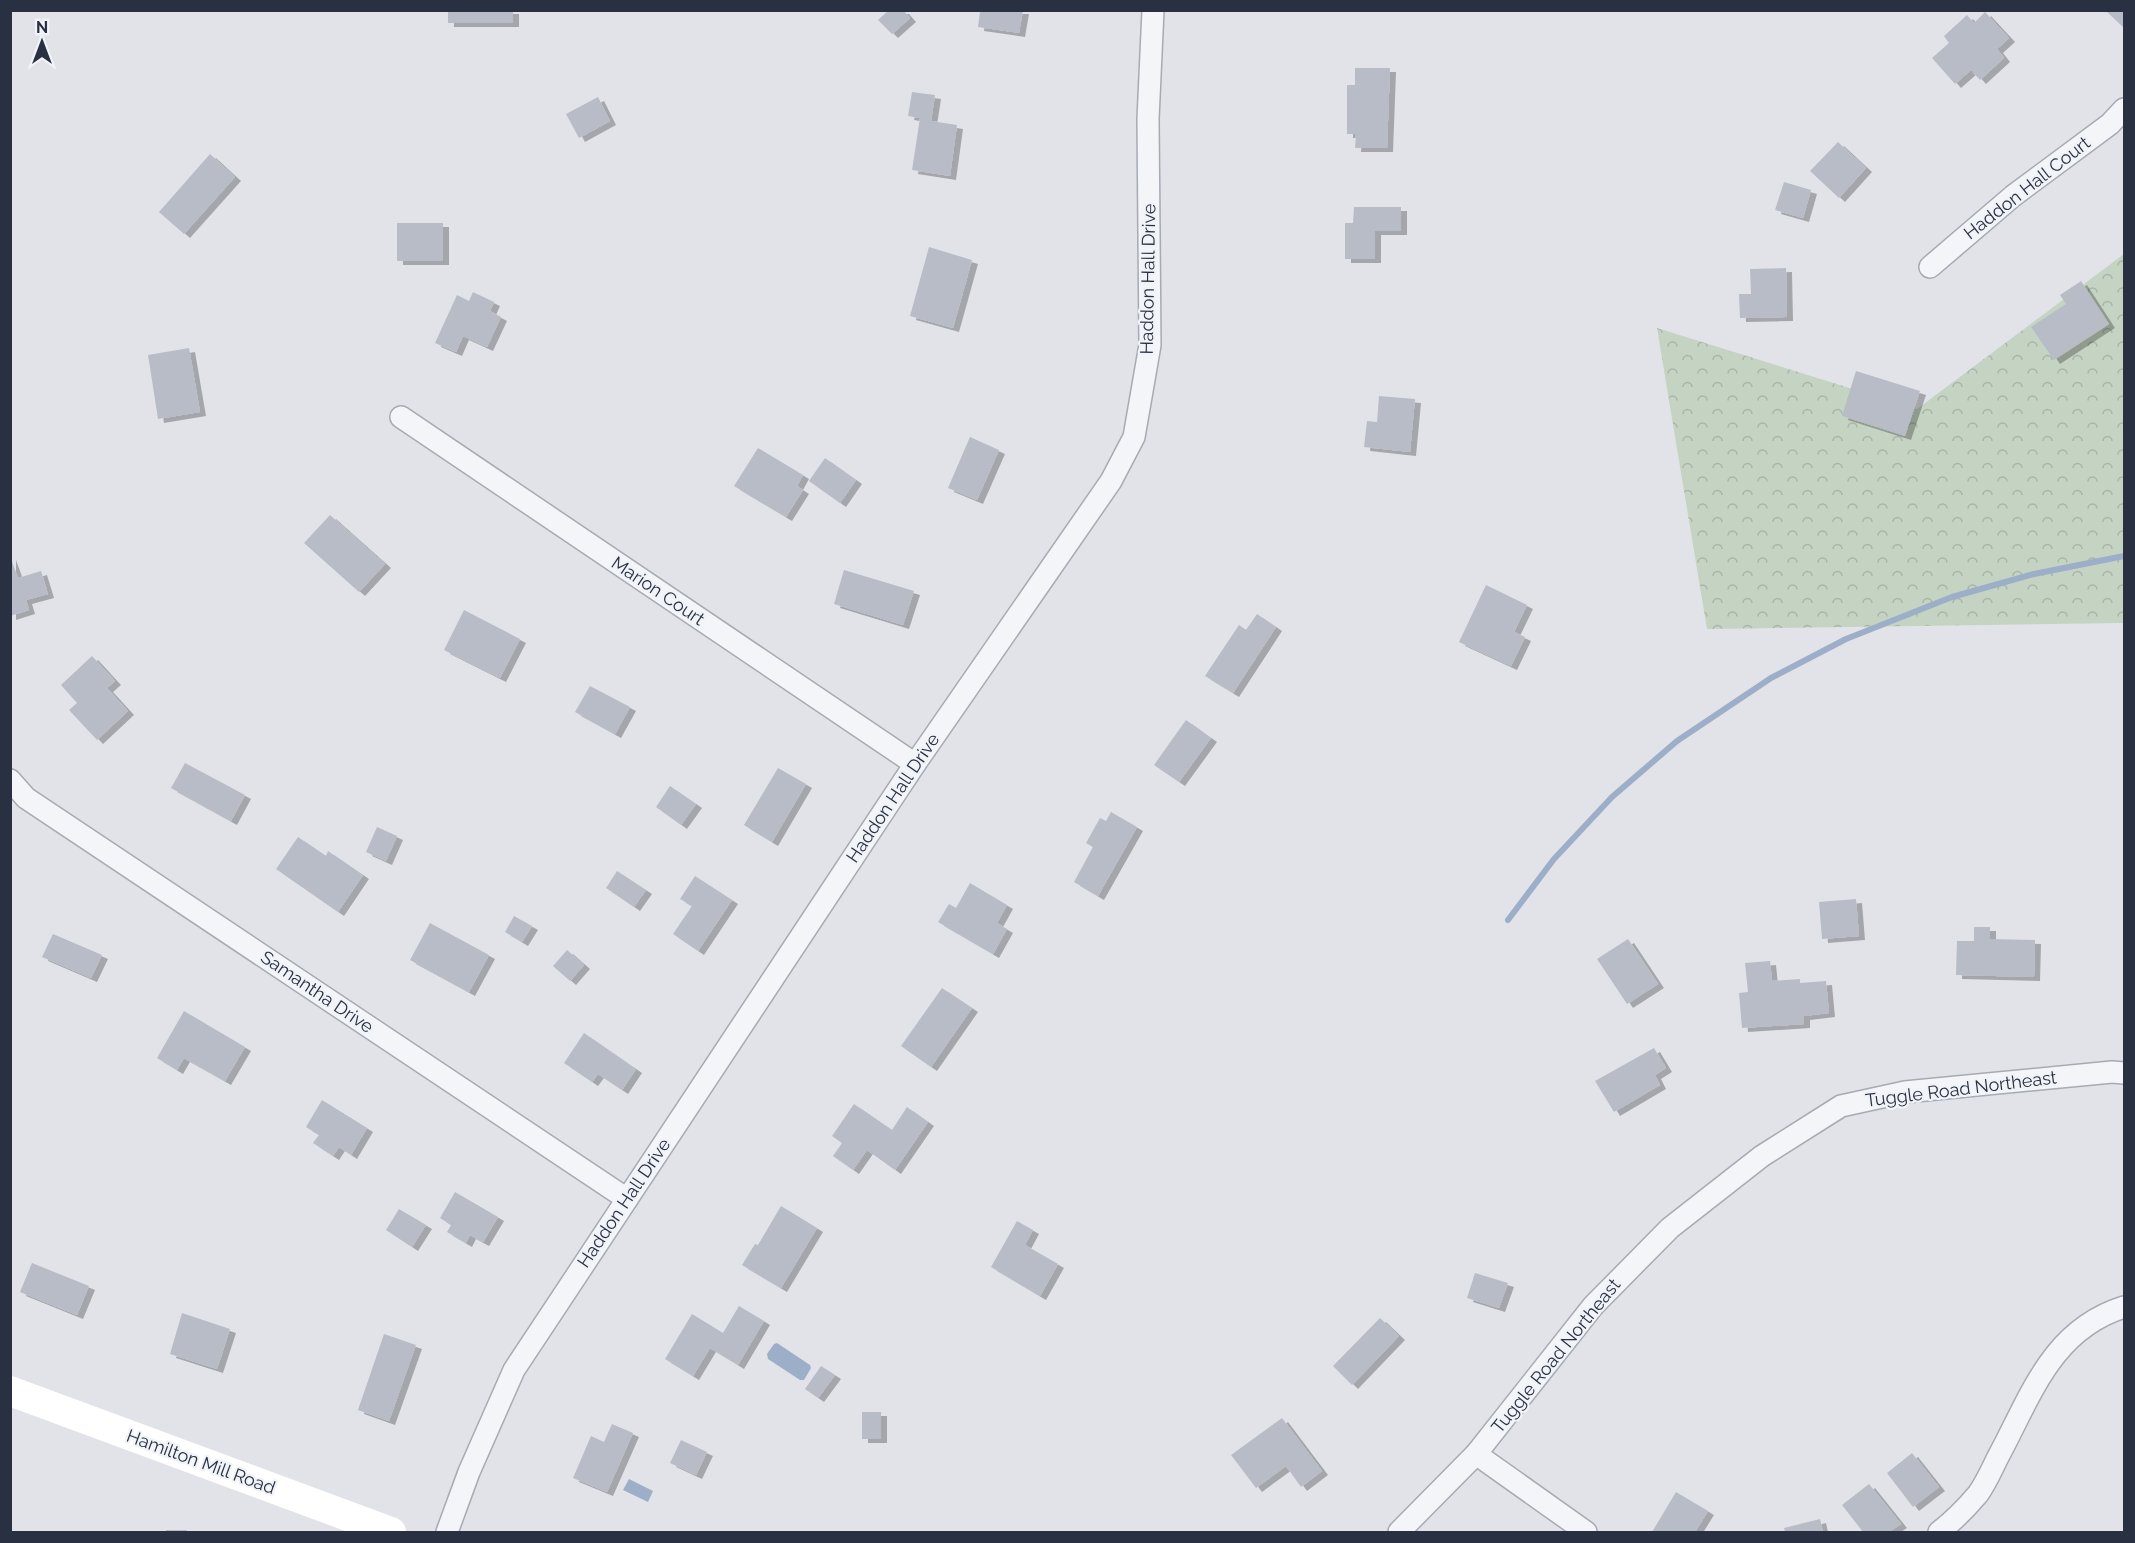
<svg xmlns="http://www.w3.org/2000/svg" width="2135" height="1543" font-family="Raleway,sans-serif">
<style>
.forest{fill:url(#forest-crowns)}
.water{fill:#9dafc8}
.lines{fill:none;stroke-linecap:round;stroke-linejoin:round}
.stream{stroke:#9dafc8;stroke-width:6}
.building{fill:#b8bcc6;filter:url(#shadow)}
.minor-casing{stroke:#a6aab3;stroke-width:24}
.minor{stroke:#f3f5f8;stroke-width:21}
.secondary{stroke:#fff;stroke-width:30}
.labels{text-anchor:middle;stroke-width:4.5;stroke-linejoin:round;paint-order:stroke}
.street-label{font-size:18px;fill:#293041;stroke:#f0f3f7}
</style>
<defs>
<pattern id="forest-crowns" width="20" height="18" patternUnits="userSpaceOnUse" patternTransform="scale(1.5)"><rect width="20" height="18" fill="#c5d3c2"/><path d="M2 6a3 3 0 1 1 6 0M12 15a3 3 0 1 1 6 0" fill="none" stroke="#a9b5a8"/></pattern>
<filter id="shadow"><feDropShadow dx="6" dy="4" stdDeviation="0" flood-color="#0004"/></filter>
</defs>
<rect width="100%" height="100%" fill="#e1e3e9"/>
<path class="forest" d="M2124 254V623L1707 629 1657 328 1917 409Z"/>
<g class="water">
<path d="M777 1343 810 1365 811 1368 804 1380H800L768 1359 767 1354 774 1344Z"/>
<path d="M629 1479 653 1491 648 1502 623 1490Z"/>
</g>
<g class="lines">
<path class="stream" d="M1508 920 1554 859 1612 797 1677 741 1771 678 1846 639 1952 597 2034 574 2124 556"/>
</g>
<g class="building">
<rect x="448" y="10" width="65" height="13"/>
<path d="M889 10H903L910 18 892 34 878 20Z"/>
<path d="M976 10H1023L1019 33 978 27 980 12Z"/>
<path d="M2105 10H2124V28Z"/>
<path d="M1985 12 2009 38 1997 49 2004 58 1980 80 1971 70 1955 84 1932 58 1949 43 1944 36 1967 15 1974 23Z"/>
<path d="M1355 68H1390L1387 148H1355L1356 134H1347V85H1355Z"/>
<path d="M912 92 935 95 931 121 957 125 950 176 912 170 920 118 908 116Z"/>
<path d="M598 97 610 121 579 138 566 114Z"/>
<path d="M1838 142 1866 168 1839 198 1810 171Z"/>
<path d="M210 154 235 177 184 234 159 212Z"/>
<path d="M1784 182 1811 190 1803 218 1775 210Z"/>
<path d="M1354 207H1401V231H1375V259H1345V223H1353Z"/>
<rect x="397" y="223" width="46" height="38"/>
<path d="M929 247 972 260 953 328 910 316Z"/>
<path d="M1786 268 1787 317 1740 318 1739 294H1751L1750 269Z"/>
<path d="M2081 281 2109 324 2054 360 2031 327 2066 304 2060 295Z"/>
<path d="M473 292 494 302 490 311 501 317 487 347 463 336 456 352 435 343 457 295 469 301Z"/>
<path d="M189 348 200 412 158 419 148 355Z"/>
<path d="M1856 371 1920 391 1905 436 1842 416Z"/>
<path d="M1379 396 1415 399 1410 452 1364 447 1367 421 1377 422Z"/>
<path d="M970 437 999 450 977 500 948 488Z"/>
<path d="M758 448 803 475 797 486 803 490 786 517 734 486Z"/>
<path d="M825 458 856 480 840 503 809 481Z"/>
<path d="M330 515 385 564 359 592 304 543Z"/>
<path d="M10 556 18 578 41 571 48 594 26 600 29 610 10 616Z"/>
<path d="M844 570 914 591 903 625 834 604Z"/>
<path d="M1486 585 1527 605 1514 632 1525 637 1511 666 1459 642Z"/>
<path d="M464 610 520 639 500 678 444 650Z"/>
<path d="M1257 614 1276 627 1233 693 1205 676 1239 625 1246 630Z"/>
<path d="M92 656 115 681 107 688 128 711 97 740 69 710 77 703 61 685Z"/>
<path d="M590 686 630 707 615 734 575 712Z"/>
<path d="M1186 720 1211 738 1179 782 1154 765Z"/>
<path d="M185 763 245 795 231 821 171 788Z"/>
<path d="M778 768 806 784 772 842 744 825Z"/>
<path d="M670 786 696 804 681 825 656 807Z"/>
<path d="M1111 812 1137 827 1098 896 1074 882 1093 847 1086 843 1100 818 1106 821Z"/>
<path d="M377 827 397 836 386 861 366 852Z"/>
<path d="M298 837 326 856 328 851 363 875 338 912 276 869Z"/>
<path d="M617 871 646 890 634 907 606 888Z"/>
<path d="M695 876 732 900 698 951 673 934 692 906 680 899Z"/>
<path d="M970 883 1007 905 997 923 1007 929 993 954 938 922 949 904 956 908Z"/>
<path d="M1856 899 1859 936 1822 939 1819 902Z"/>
<path d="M514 916 532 926 522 942 505 932Z"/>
<path d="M430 923 489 955 469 992 410 960Z"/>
<path d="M1974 927H1990V939L2035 940 2034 977 1956 975 1957 941H1974Z"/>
<path d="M53 934 102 955 91 978 42 957Z"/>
<path d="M1628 939 1658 984 1627 1004 1597 959Z"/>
<path d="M567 950 584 965 570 981 553 966Z"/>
<path d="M1770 961 1772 981 1800 979V983L1826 981 1829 1013 1804 1016V1024L1742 1028 1739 993 1748 992 1745 963Z"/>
<path d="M942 988 972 1008 931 1067 901 1046Z"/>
<path d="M184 1011 245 1047 225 1081 184 1058 177 1070 157 1058Z"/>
<path d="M584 1033 636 1069 622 1090 598 1074 592 1082 564 1063Z"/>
<path d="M1654 1048 1666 1068 1655 1075 1660 1085 1614 1112 1595 1081Z"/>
<path d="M322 1100 367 1128 351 1155 339 1147 333 1156 313 1143 319 1135 306 1127Z"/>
<path d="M854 1104 892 1130 907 1107 928 1122 895 1170 867 1150 853 1170 833 1156 842 1143 832 1136Z"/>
<path d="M455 1192 498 1217 483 1242 470 1235 466 1243 447 1232 451 1225 440 1218Z"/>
<path d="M781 1206 817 1228 781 1288 742 1265 755 1244 758 1245Z"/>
<path d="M399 1209 426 1225 412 1247 386 1230Z"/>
<path d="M1017 1221 1033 1230 1025 1245 1058 1264 1040 1296 991 1267Z"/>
<path d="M32 1263 89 1286 77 1315 20 1292Z"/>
<path d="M1475 1273 1508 1283 1499 1308 1467 1298Z"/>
<path d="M739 1306 764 1321 738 1365 710 1348 693 1376 665 1359 692 1314 723 1333Z"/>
<path d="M182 1313 230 1329 217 1369 170 1354Z"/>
<path d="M1380 1318 1399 1336 1352 1385 1333 1366Z"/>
<path d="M384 1334 416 1345 389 1421 358 1410Z"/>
<path d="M821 1366 835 1375 818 1398 805 1389Z"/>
<rect x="862" y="1412" width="19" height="27"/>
<path d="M1282 1418 1322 1471 1301 1487 1286 1466 1256 1488 1231 1455Z"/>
<path d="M612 1424 633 1433 607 1492 573 1478 591 1436 604 1442Z"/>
<path d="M681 1440 707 1452 696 1475 670 1463Z"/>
<path d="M1912 1453 1939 1487 1913 1507 1887 1473Z"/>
<path d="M1869 1484 1901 1524 1889 1532H1863L1842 1505Z"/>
<path d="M1676 1492 1708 1511 1695 1532H1652Z"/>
<path d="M1820 1519 1823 1532H1785L1784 1528Z"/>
<rect x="166" y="1530" width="21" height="2"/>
</g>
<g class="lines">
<defs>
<g id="minor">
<path d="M1930 267 2013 196 2110 124 2124 109"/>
<path d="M401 417 915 764"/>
<path d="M10 780 26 798 627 1199"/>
<path d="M1476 1454 1586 1532"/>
<path d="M447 1532 469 1472 514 1370 915 764 1111 481 1134 437 1150 345 1148 119 1153 10"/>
<path d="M1399 1532 1476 1454 1593 1306 1670 1228 1762 1156 1841 1106 1905 1092 2112 1072 2124 1073"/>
<path d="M1939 1532C1952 1522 1967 1507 1978 1494 1986 1483 1992 1469 1998 1457 2031 1396 2051 1330 2124 1307"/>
</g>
</defs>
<use href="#minor" class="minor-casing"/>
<use href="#minor" class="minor"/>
<path class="secondary" d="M10 1391 391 1532"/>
</g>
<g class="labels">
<g class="street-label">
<text transform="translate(2027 188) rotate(-38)" y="6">Haddon Hall Court</text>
<text transform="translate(1148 279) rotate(-89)" y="6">Haddon Hall Drive</text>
<text transform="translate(658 591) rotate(34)" y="6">Marion Court</text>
<text transform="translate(893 798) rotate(-56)" y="6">Haddon Hall Drive</text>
<text transform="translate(317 992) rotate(34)" y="6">Samantha Drive</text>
<text transform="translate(1961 1089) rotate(-7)" y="6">Tuggle Road Northeast</text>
<text transform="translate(624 1203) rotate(-56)" y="6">Haddon Hall Drive</text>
<text transform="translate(1556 1356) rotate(-51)" y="6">Tuggle Road Northeast</text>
<text transform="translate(201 1462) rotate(20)" y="6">Hamilton Mill Road</text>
</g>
</g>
<rect width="2135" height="1543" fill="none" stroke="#293041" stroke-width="24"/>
<g transform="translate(42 42)" stroke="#f0f3f7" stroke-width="4.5" paint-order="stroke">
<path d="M0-4.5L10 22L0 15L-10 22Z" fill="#293041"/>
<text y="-9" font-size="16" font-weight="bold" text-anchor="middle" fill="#293041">N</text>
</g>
</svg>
